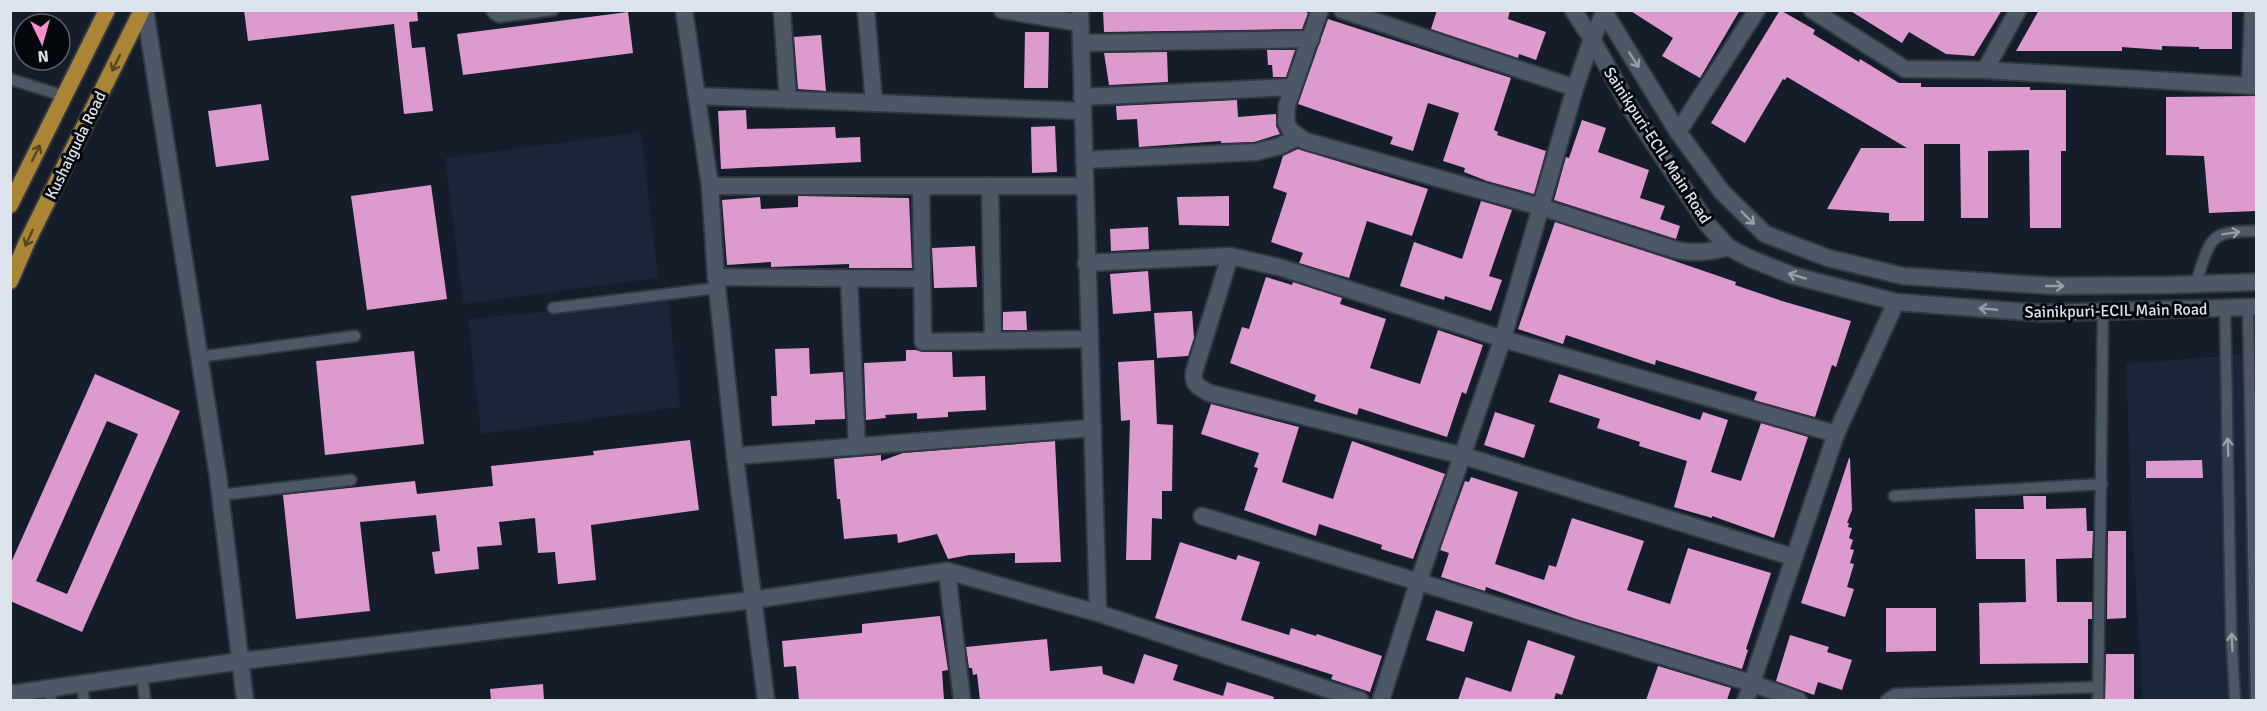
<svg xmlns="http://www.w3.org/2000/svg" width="2267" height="711" font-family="Signika,sans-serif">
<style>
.built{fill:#182637}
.building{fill:#dc9ace;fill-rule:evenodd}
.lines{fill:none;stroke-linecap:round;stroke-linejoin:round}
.service-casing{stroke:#323841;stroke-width:14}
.minor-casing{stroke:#323841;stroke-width:20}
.secondary-casing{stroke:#323841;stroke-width:20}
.primary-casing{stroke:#323841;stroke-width:20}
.service{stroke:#4d5866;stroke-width:10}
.minor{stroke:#4d5866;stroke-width:16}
.secondary{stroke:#4d5866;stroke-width:16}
.primary{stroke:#ab8536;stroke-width:16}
.oneway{stroke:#969eaa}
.oneway2{stroke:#584621}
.labels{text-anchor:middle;stroke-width:6;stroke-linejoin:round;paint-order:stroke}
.street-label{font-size:16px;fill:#dee4ed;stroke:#04070c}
</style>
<rect width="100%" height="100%" fill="#141d29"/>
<g class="built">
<path d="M641 132 658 278 463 304 445 158Z"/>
<path d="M668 300 680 407 481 434 468 319Z"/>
<path d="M2256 353V700H2142L2140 649 2132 531 2126 364Z"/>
</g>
<g class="building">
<path d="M244 10H417L418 21 409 22 412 48 425 47 433 111 404 114 394 24 248 41Z"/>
<path d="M1103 10H1301L1308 13 1302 29 1104 32Z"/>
<path d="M1437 10H1510L1508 19 1546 32 1536 60 1519 54 1518 58 1431 29Z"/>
<path d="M1629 10H1740L1700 78 1662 56 1673 38Z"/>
<path d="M1780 10 1815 30 1813 34 1859 62 1860 59 1899 83H1921V87H2030V90H2066V151H2061V228H2030L2029 150 1988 151V218H1961L1960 144H1924V221H1889V213L1827 209 1861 148H1907L1787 77 1785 80 1783 79 1745 143 1711 123Z"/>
<path d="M1849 10H2002L1974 56 1946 54 1909 32 1902 43Z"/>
<path d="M2039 10H2232V49H2199V47L2162 46V50L2122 47V51H2016Z"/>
<path d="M628 12 633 53 463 75 457 34Z"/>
<path d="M1328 19 1511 78 1494 130 1498 132 1497 135 1546 151 1534 194 1487 181 1464 172 1465 168 1443 161 1459 113 1428 103 1413 151 1390 144 1393 137 1298 104Z"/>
<path d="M1025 32H1049L1048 88H1024Z"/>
<path d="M821 35 826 91 798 89 794 37Z"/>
<path d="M1267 50H1295L1286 77H1273L1272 65H1268Z"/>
<path d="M1167 52 1168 82 1109 85 1104 53Z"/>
<path d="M2256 96V211L2209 213 2204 156 2166 155V97Z"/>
<path d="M1237 100 1238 117 1276 114V126L1280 134 1254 142 1221 143V141L1139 147 1137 119 1117 120 1116 106Z"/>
<path d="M261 104 269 160 216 167 208 111Z"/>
<path d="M746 110 747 129 835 127 836 138 860 137 861 162 721 169 718 111Z"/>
<path d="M1582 120 1606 128 1598 152 1649 170 1640 198 1665 206 1660 219 1680 226 1676 239 1554 200 1566 157 1569 158Z"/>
<path d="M1055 126 1057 172 1032 173 1031 127Z"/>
<path d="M1298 149 1428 189 1412 236 1367 221 1349 278 1299 263 1303 253 1271 242 1287 193 1273 188 1283 156Z"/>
<path d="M431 185 447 299 367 310 351 196Z"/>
<path d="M798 196 909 198 912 268H849V264L771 267V262L727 265 722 200 760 197 761 209 798 207Z"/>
<path d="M1229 196V226L1179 225 1177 197Z"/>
<path d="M1481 201 1512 210 1489 276 1502 280 1491 311 1445 296 1444 300 1400 286 1414 242 1462 259Z"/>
<path d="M1555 222 1669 259 1736 282 1735 285 1782 301 1851 321 1836 367 1832 365 1815 417 1754 400 1757 392 1656 360 1655 365 1566 335 1563 344 1518 329Z"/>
<path d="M1148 227 1149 249 1111 251 1110 229Z"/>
<path d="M975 246 977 287 934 288 932 248Z"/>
<path d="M1148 271 1151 311 1113 314 1110 274Z"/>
<path d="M1266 277 1292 285 1293 282 1342 298 1340 304 1386 319 1370 368 1420 384 1438 330 1483 345 1466 394 1462 392 1447 437 1359 408 1357 415 1314 401 1316 395 1230 363 1242 327 1249 329Z"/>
<path d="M1026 311 1027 330H1003V312Z"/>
<path d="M1192 311 1194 338 1188 356 1157 358 1154 313Z"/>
<path d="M809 348 810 374 843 372 845 419 815 420V424L772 426 771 396H777L775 349Z"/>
<path d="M906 350H916L923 352H952L953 377 985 376 986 410 948 412V417L917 419V413L885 415 886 418 866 420 864 363 906 361Z"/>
<path d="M414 351 424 444 325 455 316 361Z"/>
<path d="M1154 360 1157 424 1173 425 1172 491H1162V519L1152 518 1151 560H1126L1130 420 1121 421 1118 362Z"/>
<path d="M95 374 180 411 82 632 10 601V565ZM107 421 138 434 67 594 36 581Z"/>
<path d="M1559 374 1700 420 1703 412 1728 420 1711 472 1741 481 1761 423 1808 437 1774 538 1712 516V518L1674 507 1687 461 1639 446 1640 442 1597 428 1600 419 1549 402Z"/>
<path d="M1211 404 1299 427 1282 482 1333 499 1352 441 1445 474 1413 559 1381 549 1382 545 1319 524 1316 536 1244 510 1258 468 1254 467 1259 453 1201 434Z"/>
<path d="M1495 412 1535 425 1524 458 1484 445Z"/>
<path d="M690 440 699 510 591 525 596 580 558 584 555 552 538 553 535 518 499 522 502 545 477 547 479 569 435 574 432 552 440 551 436 515 360 522 370 611 296 619 283 495 415 481 417 494 493 486 491 466 594 455 593 451Z"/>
<path d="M1055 441 1061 562 1015 563V553L969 555 948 559 937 534 898 543 897 534 844 539 840 499H837L834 459 881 455V461L903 453Z"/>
<path d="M1849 458H1850L1852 510 1847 523H1849L1848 527 1852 528 1849 538 1853 540 1850 549 1854 550 1850 563 1854 564 1847 587 1854 589 1845 617 1801 603Z"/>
<path d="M2202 460 2203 478H2146V461Z"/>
<path d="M1471 477 1518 492 1495 564 1544 580 1549 565 1556 567 1572 518 1644 541 1627 590 1670 604 1688 548 1771 573 1746 649 1748 650 1742 669 1576 619 1486 587 1485 591 1441 577 1449 553 1440 550 1465 481 1469 482Z"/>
<path d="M2023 496H2046V509L2086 508 2087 531H2093L2092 558 2056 559 2057 602H2092V619H2088V663L1980 664 1979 603 2026 602 2025 559H1976L1975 509H2024Z"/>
<path d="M2108 531H2126V618L2107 619Z"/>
<path d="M1180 542 1236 560 1238 555 1260 562 1241 620 1289 635 1291 628 1316 636 1317 634 1382 656 1370 692 1331 679 1333 675 1155 618Z"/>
<path d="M1886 608H1936V651L1886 652Z"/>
<path d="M1436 610 1473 622 1464 652 1426 640Z"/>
<path d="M940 616 948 670 942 671 944 700H799L796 666 784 667 782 641 862 633V624Z"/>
<path d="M1790 635 1829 647 1827 652 1852 660 1842 690 1818 682 1814 695 1776 681Z"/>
<path d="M1047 639 1050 671 1102 666 1103 674 1134 684 1144 654 1178 665 1173 680 1223 696 1227 682 1274 697 1273 700H980L977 674 973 675 972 668H969L966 647Z"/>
<path d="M1528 640 1575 656 1562 695 1556 693 1554 700H1458L1466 677 1511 692Z"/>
<path d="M2106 654H2134V700H2105Z"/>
<path d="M1658 666 1731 688 1727 700H1646Z"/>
<path d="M543 684 544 700H491L490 689Z"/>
</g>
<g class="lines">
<defs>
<g id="service">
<path d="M491 10 494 14 499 17 553 10"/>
<path d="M10 79 64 96"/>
<path d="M2195 284C2212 241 2204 231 2256 231"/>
<path d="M553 308 717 288"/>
<path d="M2225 308 2231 627 2235 700"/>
<path d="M2248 308 2256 699"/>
<path d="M199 357 355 336"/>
<path d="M220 495 351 480"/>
<path d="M1894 496 2102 484"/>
<path d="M142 675 145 700"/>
<path d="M82 684 84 700"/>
<path d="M49 688 51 700"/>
<path d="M1886 700 1895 694 2098 687"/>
<path d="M2098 700 2103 311"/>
</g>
<g id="minor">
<path d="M145 10 218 476 245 700"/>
<path d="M684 10 710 186 716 277 735 456 766 700"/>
<path d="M782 10 788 100"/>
<path d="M866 10 874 103"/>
<path d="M1002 10 1080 23"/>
<path d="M1080 10 1098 613"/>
<path d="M1320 10 1287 105 1286 122 1290 130 1305 141 1541 207 1676 250C1695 254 1709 252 1728 247"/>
<path d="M1342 10 1575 88"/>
<path d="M1812 10 1905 69 1985 70 2256 86"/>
<path d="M1081 43 1311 39"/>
<path d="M1985 70 2018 10"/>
<path d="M2250 86 2253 10"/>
<path d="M697 96 1083 111"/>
<path d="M1082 97 1293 87"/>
<path d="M1678 132 1757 10"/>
<path d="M1084 160 1256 152 1280 146 1298 137"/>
<path d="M710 186H1085"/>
<path d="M921 187 923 342 1090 339"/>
<path d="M990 187 993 340"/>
<path d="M1230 256 1194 372C1192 385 1199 387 1209 393L1464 456 1793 557"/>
<path d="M1086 263 1230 256 1279 267 1503 339 1836 434"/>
<path d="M716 277 922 279"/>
<path d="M849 279 857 447"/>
<path d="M735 456 1093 428"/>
<path d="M1202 516 1751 683 1798 700"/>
<path d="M947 571 962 700"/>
<path d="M10 694 241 661 753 600 947 571 1098 613 1360 700"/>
<path d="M1381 700 1418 583 1503 338 1575 88 1592 39 1604 13"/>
<path d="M1746 700 1836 434 1896 302"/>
</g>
<g id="secondary">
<path d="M1573 10 1592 39 1629 106 1708 225 1728 247 1749 258 1791 275 1896 302 2041 313 2256 307"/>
<path d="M1603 10 1678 132 1722 192 1765 234 1828 258 1903 276 2053 286 2168 285 2256 282"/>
</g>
<g id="primary">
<path d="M10 205 107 10"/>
<path d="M10 281 27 242 142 10"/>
</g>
</defs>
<use href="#service" class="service-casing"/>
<use href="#minor" class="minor-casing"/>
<use href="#secondary" class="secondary-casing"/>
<use href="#primary" class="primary-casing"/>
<use href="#service" class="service"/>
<use href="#minor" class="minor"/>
<use href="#secondary" class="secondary"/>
<use href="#primary" class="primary"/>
</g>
<defs><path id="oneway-shaft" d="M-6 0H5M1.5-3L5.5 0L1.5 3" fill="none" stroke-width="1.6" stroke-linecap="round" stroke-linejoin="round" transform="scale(1.5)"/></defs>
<g class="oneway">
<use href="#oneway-shaft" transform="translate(1634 60) rotate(58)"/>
<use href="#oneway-shaft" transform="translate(1748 218) rotate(45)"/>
<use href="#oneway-shaft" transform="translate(2231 233) rotate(-9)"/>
<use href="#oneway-shaft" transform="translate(1797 276) rotate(-164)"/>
<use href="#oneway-shaft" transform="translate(2055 286)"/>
<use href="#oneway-shaft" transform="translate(1988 309) rotate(-175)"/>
<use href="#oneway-shaft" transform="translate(2228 447) rotate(-92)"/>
<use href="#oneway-shaft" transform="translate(2232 642) rotate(-93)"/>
</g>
<g class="oneway2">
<use href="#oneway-shaft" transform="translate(116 63) rotate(116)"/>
<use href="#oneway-shaft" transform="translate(36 153) rotate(-64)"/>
<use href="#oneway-shaft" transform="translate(29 238) rotate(115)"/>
</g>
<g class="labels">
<g class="street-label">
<text transform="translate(75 145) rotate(-64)" y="6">Kushaiguda Road</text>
<text transform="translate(1658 145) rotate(57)" y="6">Sainikpuri-ECIL Main Road</text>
<text transform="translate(2116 310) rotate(-1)" y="6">Sainikpuri-ECIL Main Road</text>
</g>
</g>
<rect width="2267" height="711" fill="none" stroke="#dee4ed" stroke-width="24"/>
<g transform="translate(42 42) rotate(175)"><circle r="28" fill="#04070c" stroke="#5b5f66" stroke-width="1.5"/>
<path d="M0-4.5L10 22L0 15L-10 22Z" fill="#f990ca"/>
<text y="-9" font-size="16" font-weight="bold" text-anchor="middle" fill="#dee4ed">N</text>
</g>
</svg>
